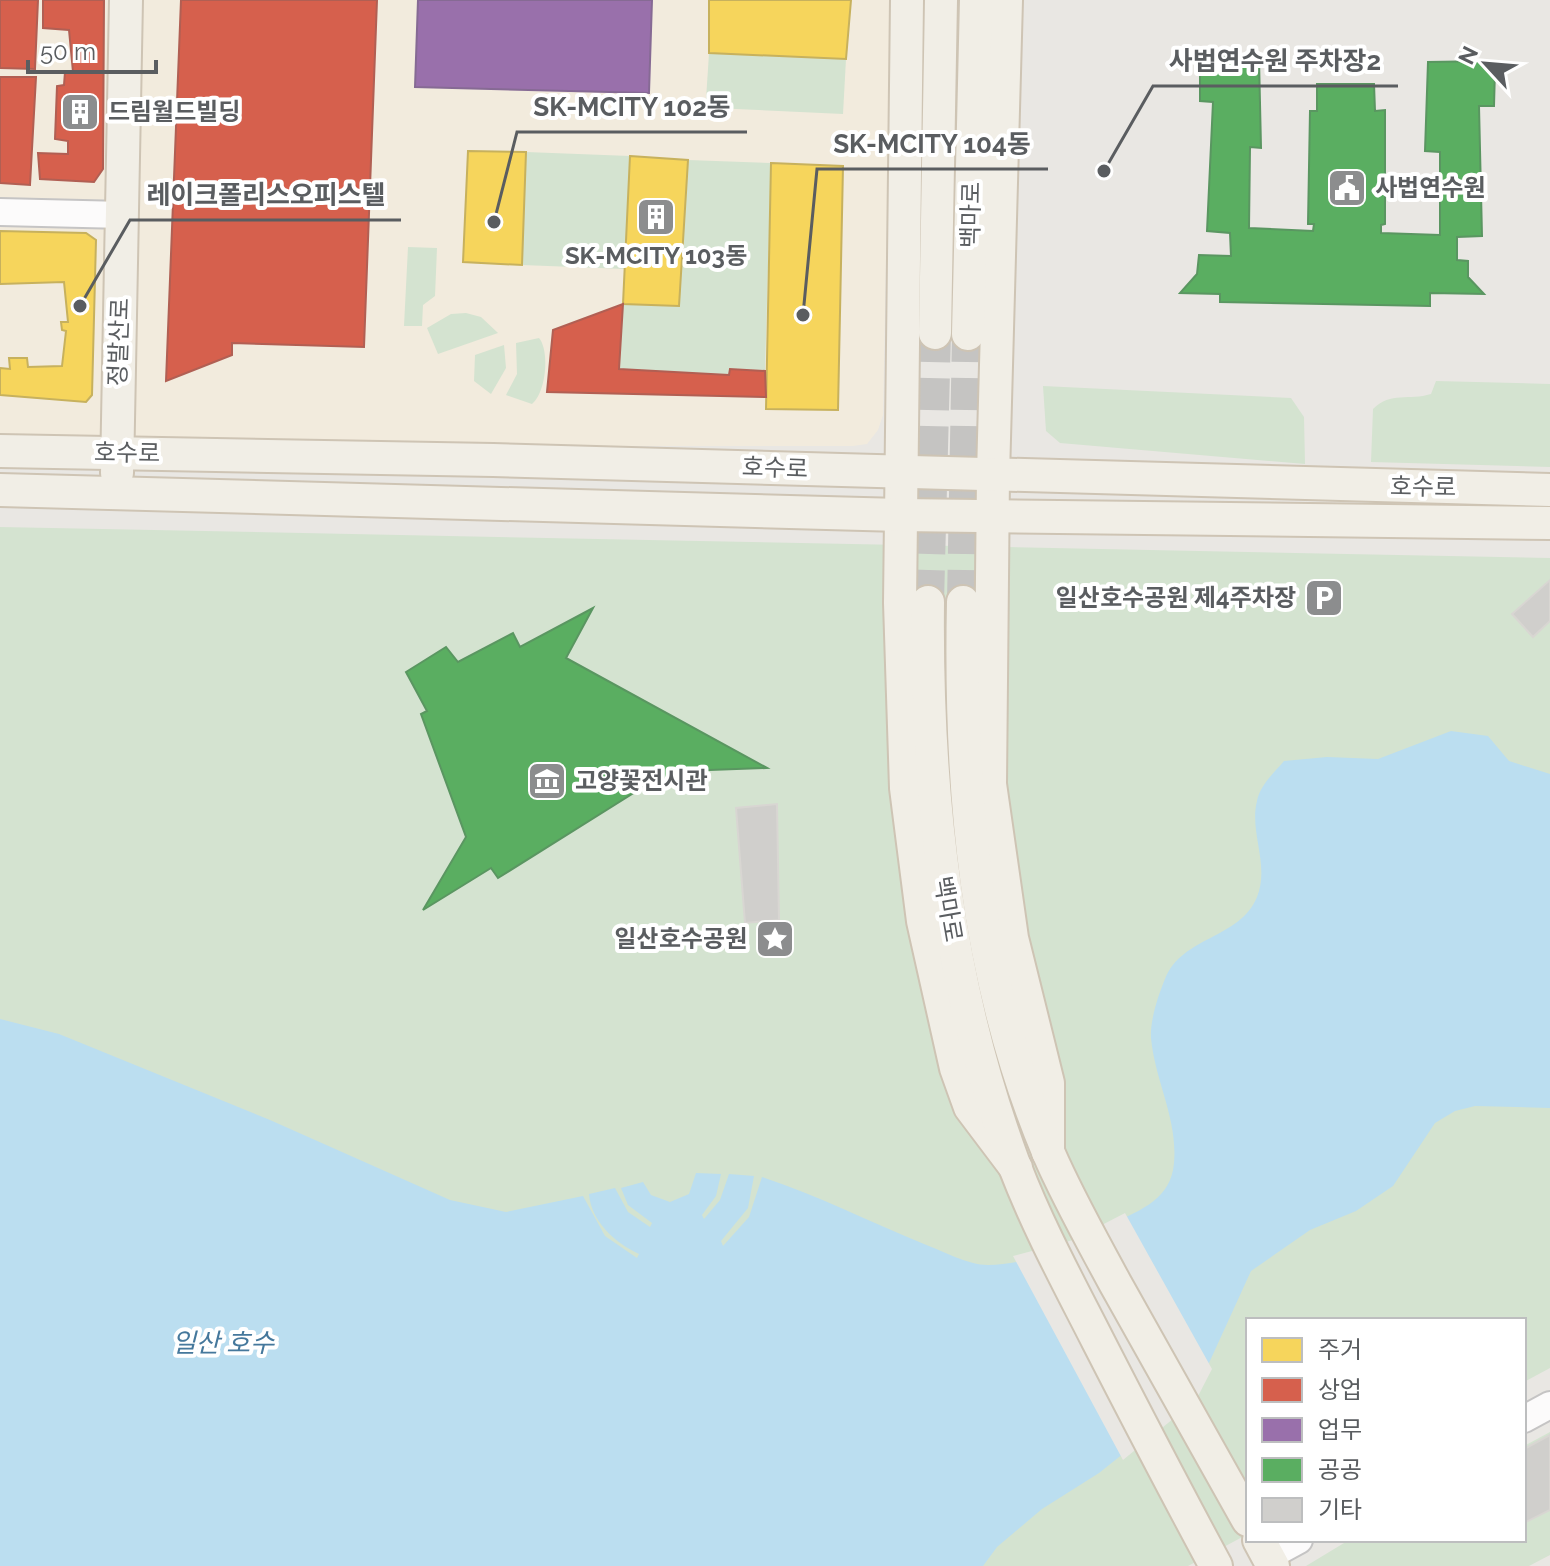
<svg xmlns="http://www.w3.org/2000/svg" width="1550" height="1566" font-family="Raleway,'Noto Sans KR',sans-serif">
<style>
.commercial{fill:#f2ebdd}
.green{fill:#d4e3d0}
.water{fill:#bbdef0}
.pier{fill:#e9e7e3}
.homes{fill:#f6d55c;stroke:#c7b15d;stroke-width:2}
.shops{fill:#d6604d;stroke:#b15f53;stroke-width:2}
.offices{fill:#9970ab;stroke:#866a94;stroke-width:2}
.public{fill:#5aae61;stroke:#5a9661;stroke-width:2}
.building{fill:#d0cfcc;stroke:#d8d6d2;stroke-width:2}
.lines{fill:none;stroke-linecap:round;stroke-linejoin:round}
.major-tunnel{stroke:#c5c4c2;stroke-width:32;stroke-dasharray:32 16;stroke-linecap:butt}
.minor-casing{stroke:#c5c4c4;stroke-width:30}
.major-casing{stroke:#cec4b4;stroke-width:36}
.minor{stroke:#fcfbfb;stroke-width:26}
.major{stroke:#f1eee6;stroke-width:32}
.labels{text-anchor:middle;stroke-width:8;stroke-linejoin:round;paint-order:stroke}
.poi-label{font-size:24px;font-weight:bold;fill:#5a5d60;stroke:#fff;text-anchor:start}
.street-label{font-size:24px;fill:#5a5d60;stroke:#fff}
.water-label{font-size:26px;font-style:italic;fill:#45789c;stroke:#fff}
.leader{fill:none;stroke:#5a5d60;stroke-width:3}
.callout-dot{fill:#5a5d60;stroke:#fff;stroke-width:3}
.callout-label{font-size:26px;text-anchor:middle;font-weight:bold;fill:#5a5d60;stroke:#fff;stroke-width:8;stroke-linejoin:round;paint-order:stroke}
</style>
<rect width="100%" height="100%" fill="#e9e7e3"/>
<path class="commercial" d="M0 0H891L883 415 878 430 867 444 853 446H384L0 435Z"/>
<g class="green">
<path d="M709 53 846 59 843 114 714 108 706 100Z"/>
<path d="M526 152 630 156 625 269 522 265Z"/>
<path d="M688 160 771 163 765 371 731 370 729 375 619 369 623 304 679 306Z"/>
<path d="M408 247 437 248 435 296 423 305 422 326H404Z"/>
<path d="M466 313 481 317 498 333 438 354 427 328 451 314Z"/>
<path d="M539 338C550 351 546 393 532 404L506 395 517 374 516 343Z"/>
<path d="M504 345 506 368 491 394 474 381 475 355Z"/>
<path d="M1436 381 1550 384V467L1371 462 1373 409C1391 391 1409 401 1431 394Z"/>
<path d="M1043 386 1291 398 1304 417 1305 464 1060 443 1046 431Z"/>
<path d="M0 527 1550 558V1368L1524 1382V1320H1248V1534L1188 1566H0Z"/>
<path d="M1550 1432V1555L1529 1566H1306L1349 1540H1524V1446Z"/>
</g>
<path class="water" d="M1451 731 1488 736 1509 761 1550 774V1108L1475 1106 1455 1111 1435 1123 1393 1186 1356 1211 1310 1230 1251 1271 1193 1398 1099 1473 1042 1509 997 1547 983 1566H0V1019L59 1034 270 1120 450 1200 506 1212 583 1196 605 1236 637 1258 639 1254C615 1243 591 1221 589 1194L615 1188 628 1212 650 1227 652 1223 628 1205 621 1188 643 1182 651 1195 670 1202 689 1194 696 1173 721 1174 716 1196 702 1215 704 1219 720 1200 729 1174 754 1176 748 1208 721 1241 723 1246 749 1217 762 1177C817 1195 870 1222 924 1244 943 1251 968 1265 988 1265 1032 1265 1076 1243 1114 1223 1142 1209 1171 1199 1174 1163 1178 1119 1155 1081 1151 1038 1150 1020 1158 996 1165 979 1182 936 1240 939 1257 897 1270 865 1249 832 1257 801 1260 785 1274 773 1284 761L1327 757 1378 759Z"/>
<path class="pier" d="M1125 1213 1212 1369 1196 1400 1123 1460 1013 1256 1073 1240Z"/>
<g class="homes">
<path d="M709 0H851L846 59 709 53Z"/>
<path d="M468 151 526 152 522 265 463 262Z"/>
<path d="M630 156 688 160 679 306 623 304Z"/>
<path d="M771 163 843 166 838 410 766 409Z"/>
<path d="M0 231 86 233 96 240 92 395 86 402 0 395V368L10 369 9 358H27L28 367 62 366 66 331 62 330 61 322H68L64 282 0 284Z"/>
</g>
<g class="shops">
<path d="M0 0H38L35 69 0 68Z"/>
<path d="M43 0H104L103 169 94 182 40 179 38 153 68 154V141L55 139 57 86 64 85 65 72H73L69 30 43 28Z"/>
<path d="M181 0H377L364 347 232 343V355L166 381Z"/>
<path d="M0 77H36L30 185 0 183Z"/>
<path d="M623 304 619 369 729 375 730 369 765 371 766 397 547 392 553 330Z"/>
</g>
<path class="offices" d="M418 0H652L649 93 415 87Z"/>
<g class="public">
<path d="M1206 56 1259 59 1261 148 1250 147 1249 228 1313 231 1314 224H1308L1310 111H1317V84H1374L1375 111 1385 110V224L1381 225V233L1440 235V152L1425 151 1428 62 1490 61V69H1495L1494 106H1479L1482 236 1457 237V260L1468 261V277L1484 294 1430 293V306L1220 302V294L1180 293 1197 274 1199 255 1231 256 1230 233 1207 231 1213 102 1200 101V61H1206Z"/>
<path d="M593 608 566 658 767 768 682 771 676 784H648L498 878 491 868 423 910 466 837 421 714 427 711 406 672 446 647 458 662 513 633 520 647Z"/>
</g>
<g class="building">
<path d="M1550 580V621L1533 637 1512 614Z"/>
<path d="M777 804 779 920 745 923 736 808Z"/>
<path d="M1550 1435V1510L1524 1523V1449Z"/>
</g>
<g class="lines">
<g class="major-tunnel">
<path d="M928 602 935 333"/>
<path d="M963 602 968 334"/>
</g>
<defs>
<g id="minor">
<path d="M0 212 124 215"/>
<path d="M1524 1419 1550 1405"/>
<path d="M1268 1557 1299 1540"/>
</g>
<g id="major">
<path d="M907 0 900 603 906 788 923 921 956 1068 970 1107 1016 1168"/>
<path d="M1006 0 993 475 990 784 1012 938 1048 1083V1152"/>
<path d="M935 333 941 0"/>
<path d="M968 334 976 0"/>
<path d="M0 451 493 460 1550 490"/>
<path d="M117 473 126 0"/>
<path d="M0 490 900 515 1550 523"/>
<path d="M928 602C926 795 947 985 1015 1167 1038 1227 1069 1284 1098 1341 1137 1417 1176 1492 1216 1566"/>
<path d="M963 602C959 788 975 980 1049 1154 1068 1198 1092 1240 1115 1283 1159 1362 1204 1441 1248 1520"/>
<path d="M1259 1540 1273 1566"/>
</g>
</defs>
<use href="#minor" class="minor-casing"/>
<use href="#major" class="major-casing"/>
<use href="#minor" class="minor"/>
<use href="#major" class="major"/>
</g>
<defs>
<symbol id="building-square" viewBox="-11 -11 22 22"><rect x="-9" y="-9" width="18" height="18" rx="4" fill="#8c8d8e" stroke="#fff"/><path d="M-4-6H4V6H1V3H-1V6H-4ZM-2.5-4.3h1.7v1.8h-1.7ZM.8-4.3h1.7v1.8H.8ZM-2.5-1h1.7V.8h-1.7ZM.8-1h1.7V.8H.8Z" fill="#fff"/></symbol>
<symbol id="civic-square" viewBox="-11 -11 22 22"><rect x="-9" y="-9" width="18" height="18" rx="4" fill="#8c8d8e" stroke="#fff"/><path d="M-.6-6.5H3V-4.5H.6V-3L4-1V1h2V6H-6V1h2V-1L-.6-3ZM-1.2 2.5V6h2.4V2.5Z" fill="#fff"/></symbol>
<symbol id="parking-square" viewBox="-11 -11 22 22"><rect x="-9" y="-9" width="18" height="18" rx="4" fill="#8c8d8e" stroke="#fff"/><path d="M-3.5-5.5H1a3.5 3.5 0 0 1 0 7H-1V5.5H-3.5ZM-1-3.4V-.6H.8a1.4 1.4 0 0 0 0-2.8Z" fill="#fff"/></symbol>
<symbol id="museum-square" viewBox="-11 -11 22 22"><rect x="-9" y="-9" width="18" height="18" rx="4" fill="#8c8d8e" stroke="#fff"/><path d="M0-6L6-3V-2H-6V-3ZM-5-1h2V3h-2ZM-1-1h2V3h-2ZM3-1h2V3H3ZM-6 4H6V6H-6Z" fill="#fff"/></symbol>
<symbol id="sight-square" viewBox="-11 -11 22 22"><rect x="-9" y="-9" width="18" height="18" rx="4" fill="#8c8d8e" stroke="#fff"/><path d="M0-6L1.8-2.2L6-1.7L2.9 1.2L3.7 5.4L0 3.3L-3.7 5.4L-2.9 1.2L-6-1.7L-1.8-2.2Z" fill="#fff"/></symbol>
</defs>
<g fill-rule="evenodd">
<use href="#building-square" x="58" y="90" width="44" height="44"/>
<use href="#civic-square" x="1325" y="166" width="44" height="44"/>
<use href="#building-square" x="634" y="195" width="44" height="44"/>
<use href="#parking-square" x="1302" y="576" width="44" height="44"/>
<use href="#museum-square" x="525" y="759" width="44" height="44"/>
<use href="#sight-square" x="753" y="917" width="44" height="44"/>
</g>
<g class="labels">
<g class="poi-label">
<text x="108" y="120">드림월드빌딩</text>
<text x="1375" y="196">사법연수원</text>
<text x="656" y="264" text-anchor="middle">SK-MCITY 103동</text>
<text x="1296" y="606" text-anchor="end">일산호수공원 제4주차장</text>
<text x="575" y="789">고양꽃전시관</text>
<text x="747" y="947" text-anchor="end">일산호수공원</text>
</g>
<g class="street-label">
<text transform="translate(971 215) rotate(-89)" y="8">백마로</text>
<text transform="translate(119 342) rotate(-88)" y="8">정발산로</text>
<text transform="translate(127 453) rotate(1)" y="8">호수로</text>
<text transform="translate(775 468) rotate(2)" y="8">호수로</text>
<text transform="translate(1423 487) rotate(1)" y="8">호수로</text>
<text transform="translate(948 909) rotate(80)" y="8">백마로</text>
</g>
<g class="water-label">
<text x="223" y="1352">일산 호수</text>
</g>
</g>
<path class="leader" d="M1104 171L1153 86H1398M494 222L517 132H747M803 315L817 169H1048M80 306L130 220H401"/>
<g class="callout-dot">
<circle cx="1104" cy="171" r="8"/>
<circle cx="494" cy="222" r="8"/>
<circle cx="803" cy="315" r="8"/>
<circle cx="80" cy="306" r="8"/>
</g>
<g class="callout-label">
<text x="1275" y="70">사법연수원 주차장2</text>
<text x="632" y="116">SK-MCITY 102동</text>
<text x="932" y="153">SK-MCITY 104동</text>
<text x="266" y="204">레이크폴리스오피스텔</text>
</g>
<rect x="1246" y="1318" width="280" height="224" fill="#ffffff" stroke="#bdbebf" stroke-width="2"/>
<rect x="1262" y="1338" width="40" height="24" fill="#f6d55c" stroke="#bdbebf" stroke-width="2"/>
<text x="1318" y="1358" font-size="24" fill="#5a5d60">주거</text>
<rect x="1262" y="1378" width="40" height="24" fill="#d6604d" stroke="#bdbebf" stroke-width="2"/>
<text x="1318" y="1398" font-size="24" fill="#5a5d60">상업</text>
<rect x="1262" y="1418" width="40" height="24" fill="#9970ab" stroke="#bdbebf" stroke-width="2"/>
<text x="1318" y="1438" font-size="24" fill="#5a5d60">업무</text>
<rect x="1262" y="1458" width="40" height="24" fill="#5aae61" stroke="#bdbebf" stroke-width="2"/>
<text x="1318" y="1478" font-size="24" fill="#5a5d60">공공</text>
<rect x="1262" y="1498" width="40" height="24" fill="#d0cfcc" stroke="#bdbebf" stroke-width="2"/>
<text x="1318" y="1518" font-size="24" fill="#5a5d60">기타</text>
<g transform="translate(1486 64) rotate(296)" stroke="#ffffff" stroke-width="6" paint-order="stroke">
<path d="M0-6L14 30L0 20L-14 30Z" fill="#5a5d60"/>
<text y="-12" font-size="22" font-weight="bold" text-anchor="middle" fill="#5a5d60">N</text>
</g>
<path d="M28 60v12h128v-12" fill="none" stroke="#5a5d60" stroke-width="4"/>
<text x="40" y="60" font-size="24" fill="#5a5d60" stroke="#ffffff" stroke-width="6" paint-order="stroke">50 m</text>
</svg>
